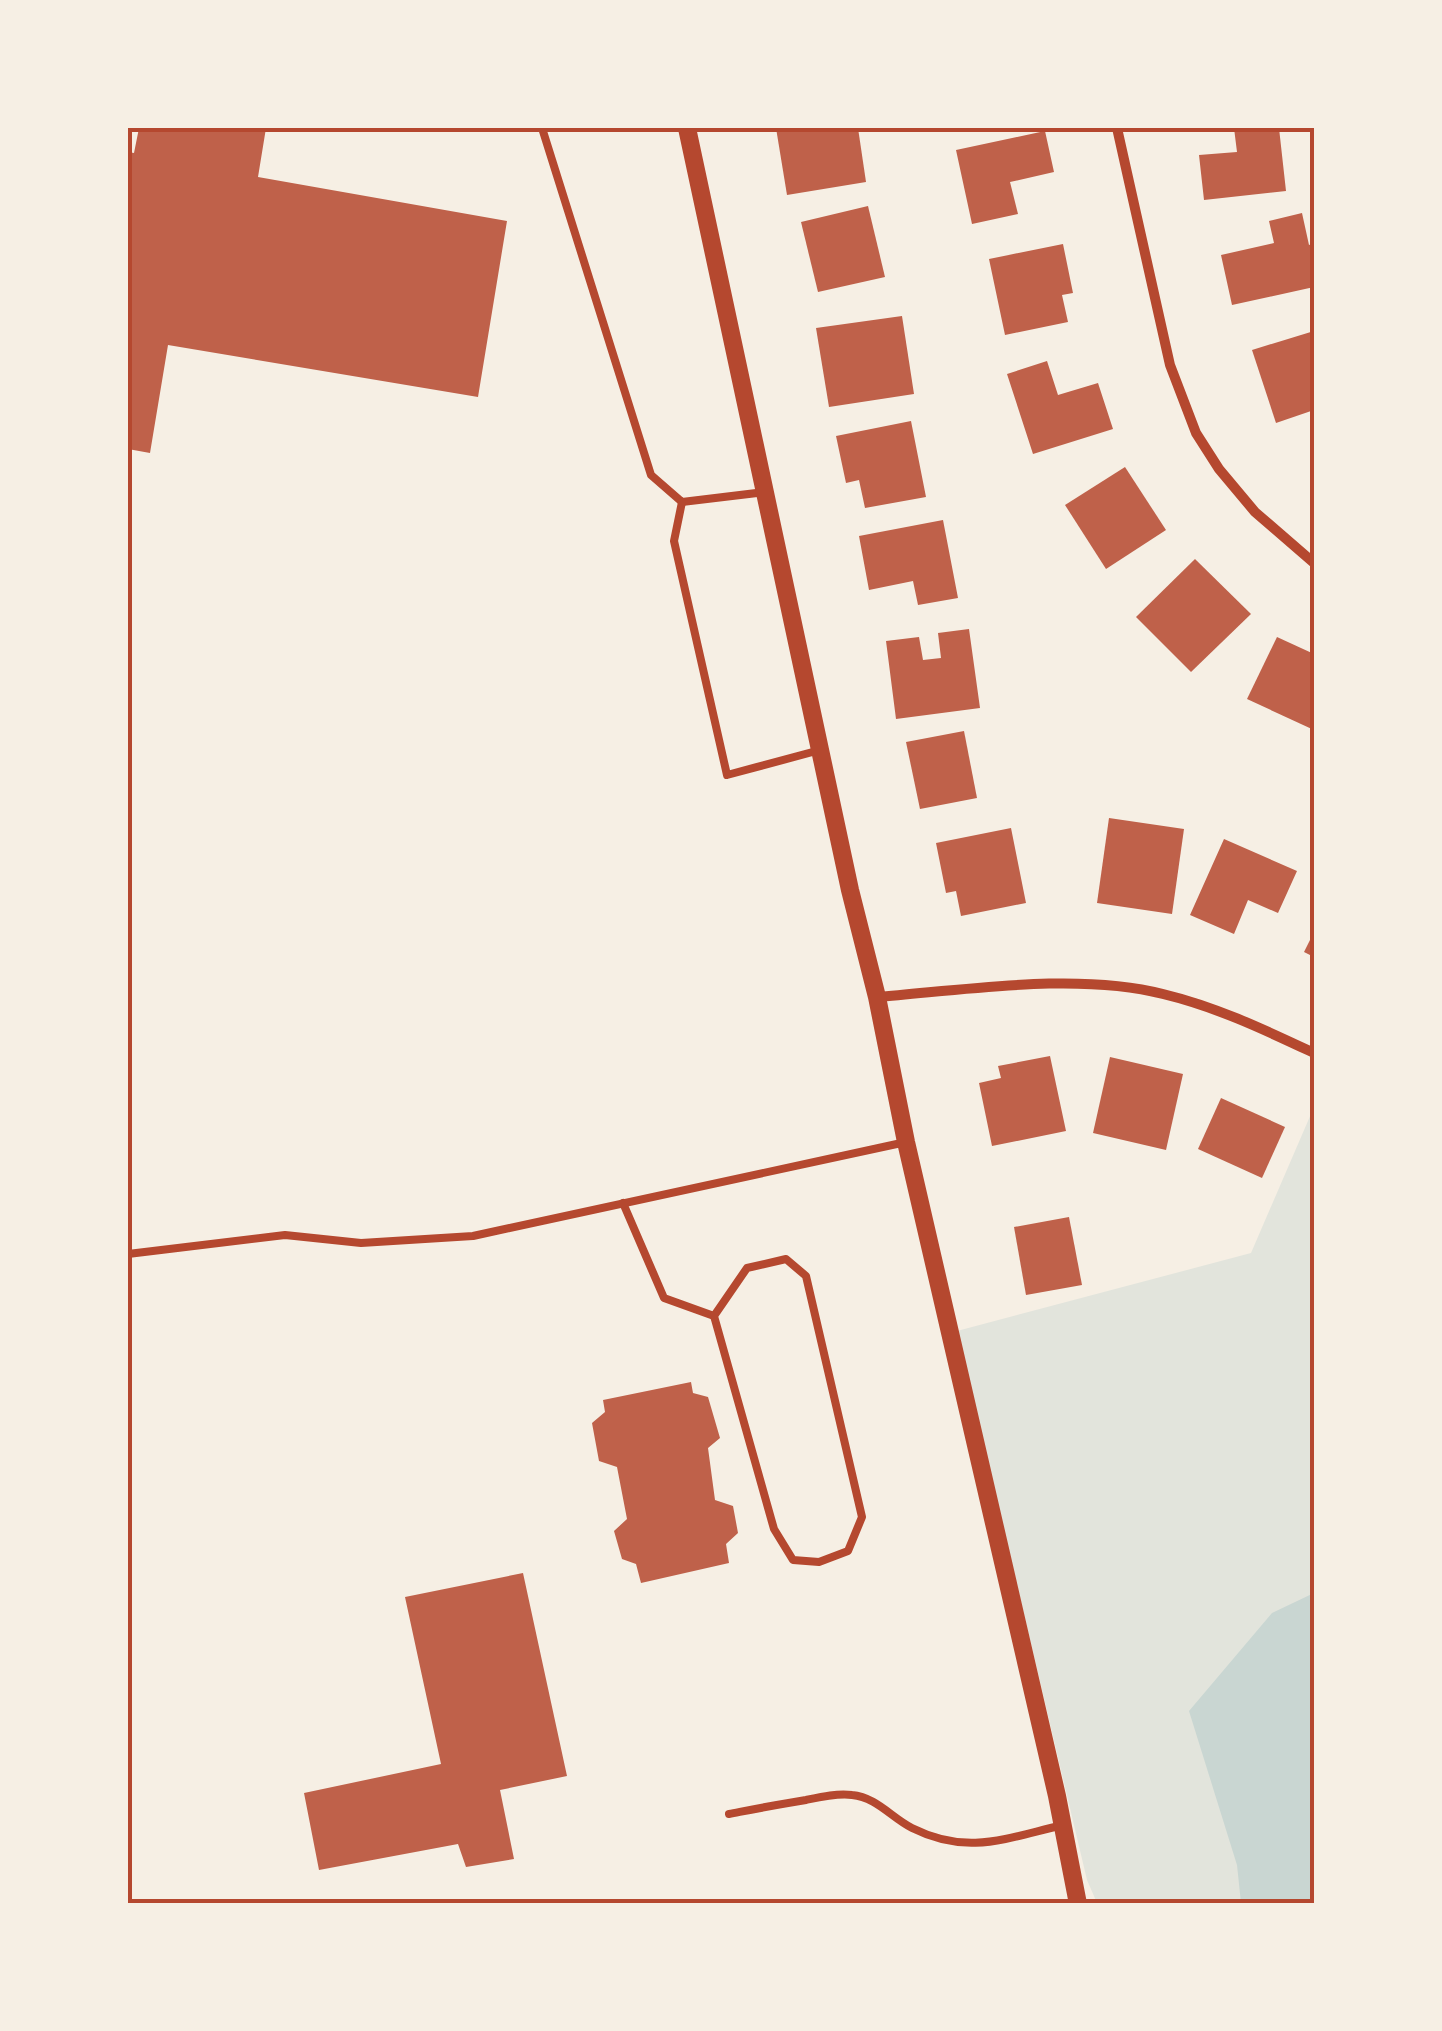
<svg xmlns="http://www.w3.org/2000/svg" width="1442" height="2031" font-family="Merriweather,serif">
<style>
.green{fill:#e2e4dc}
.water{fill:#c9d6d2}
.building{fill:#bf614a}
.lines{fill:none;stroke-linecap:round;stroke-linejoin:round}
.service{stroke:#b5482f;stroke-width:8}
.minor{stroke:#b5482f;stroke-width:10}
.tertiary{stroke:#b5482f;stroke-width:18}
.neatline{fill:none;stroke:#b5482f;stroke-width:4}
</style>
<rect width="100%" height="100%" fill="#f6efe4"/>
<path class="green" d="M1314 1107V1903H1097L1087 1880 957 1331 1251 1253Z"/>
<path class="water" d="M1314 1593V1903H1241L1237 1865 1189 1711 1272 1613Z"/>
<g class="building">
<path d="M139 128H266L258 177 507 221 478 397 168 345 150 453 128 449V152L134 153Z"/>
<path d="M776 128H858L866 182 787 195Z"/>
<path d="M1234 128H1279L1286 191 1204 200 1199 155 1237 152Z"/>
<path d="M1045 131 1054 172 1010 182 1018 214 972 224 956 150Z"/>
<path d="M868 206 885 277 818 292 801 222Z"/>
<path d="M1302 213 1309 245 1314 243V287L1232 305 1221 255 1274 243 1269 221Z"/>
<path d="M1063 244 1073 293 1062 295 1068 322 1005 335 989 259Z"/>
<path d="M902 316 914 394 829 407 816 328Z"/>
<path d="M1314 331V410L1276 423 1252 350Z"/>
<path d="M1047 361 1058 395 1098 383 1113 429 1033 454 1007 374Z"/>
<path d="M911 421 926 497 865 508 859 480 846 483 836 436Z"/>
<path d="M1125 467 1166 530 1106 569 1065 505Z"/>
<path d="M943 520 958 598 918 605 913 581 869 590 859 536Z"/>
<path d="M1195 559 1251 614 1191 672 1136 617Z"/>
<path d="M969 629 980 708 896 719 886 641 919 637 923 660 941 658 938 633Z"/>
<path d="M1277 637 1314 654V730L1247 699Z"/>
<path d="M964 731 977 798 920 809 906 742Z"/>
<path d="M1109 818 1184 829 1172 914 1097 903Z"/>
<path d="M1011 828 1026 903 961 916 956 891 946 893 936 843Z"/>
<path d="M1224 839 1297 871 1278 913 1248 900 1234 934 1190 915Z"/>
<path d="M1314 932V957L1304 952Z"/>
<path d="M1050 1056 1066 1131 992 1146 979 1083 1001 1078 998 1066Z"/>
<path d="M1110 1057 1183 1074 1166 1150 1093 1133Z"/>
<path d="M1221 1098 1285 1127 1262 1178 1198 1149Z"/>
<path d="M1069 1217 1082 1285 1026 1295 1014 1227Z"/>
<path d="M691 1382 693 1393 708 1397 720 1438 708 1448 715 1500 733 1506 738 1533 726 1544 729 1563 641 1583 636 1564 622 1559 614 1531 627 1519 617 1467 599 1461 592 1423 605 1412 603 1400Z"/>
<path d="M523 1573 567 1776 500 1790 514 1859 466 1867 458 1844 319 1870 304 1793 441 1764 405 1597Z"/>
</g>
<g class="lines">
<g class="service">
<path d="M542 128 651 475 682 502 765 492"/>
<path d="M682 502 674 541 727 775 820 750"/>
<path d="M623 1203 664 1298 714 1316"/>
<path d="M128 1254 285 1235 361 1243 473 1236 906 1142"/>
<path d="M786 1259 806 1276 862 1517 848 1551 819 1562 793 1560 774 1529 714 1316 747 1268Z"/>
<path d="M729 1814C755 1809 780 1804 806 1800 820 1797 837 1793 852 1795 876 1797 892 1818 912 1828 968 1856 1006 1838 1063 1825"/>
</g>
<g class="minor">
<path d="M1117 128 1170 365 1196 433 1219 469 1255 512 1314 563"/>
<path d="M877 997C965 990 1078 972 1163 994 1217 1007 1265 1030 1314 1053"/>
</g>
<path class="tertiary" d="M687 128 850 890 877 997 906 1142 1057 1796 1078 1904"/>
</g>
<rect width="1442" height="2031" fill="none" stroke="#f6efe4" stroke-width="260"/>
<rect x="130" y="130" width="1182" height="1771" class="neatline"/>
</svg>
